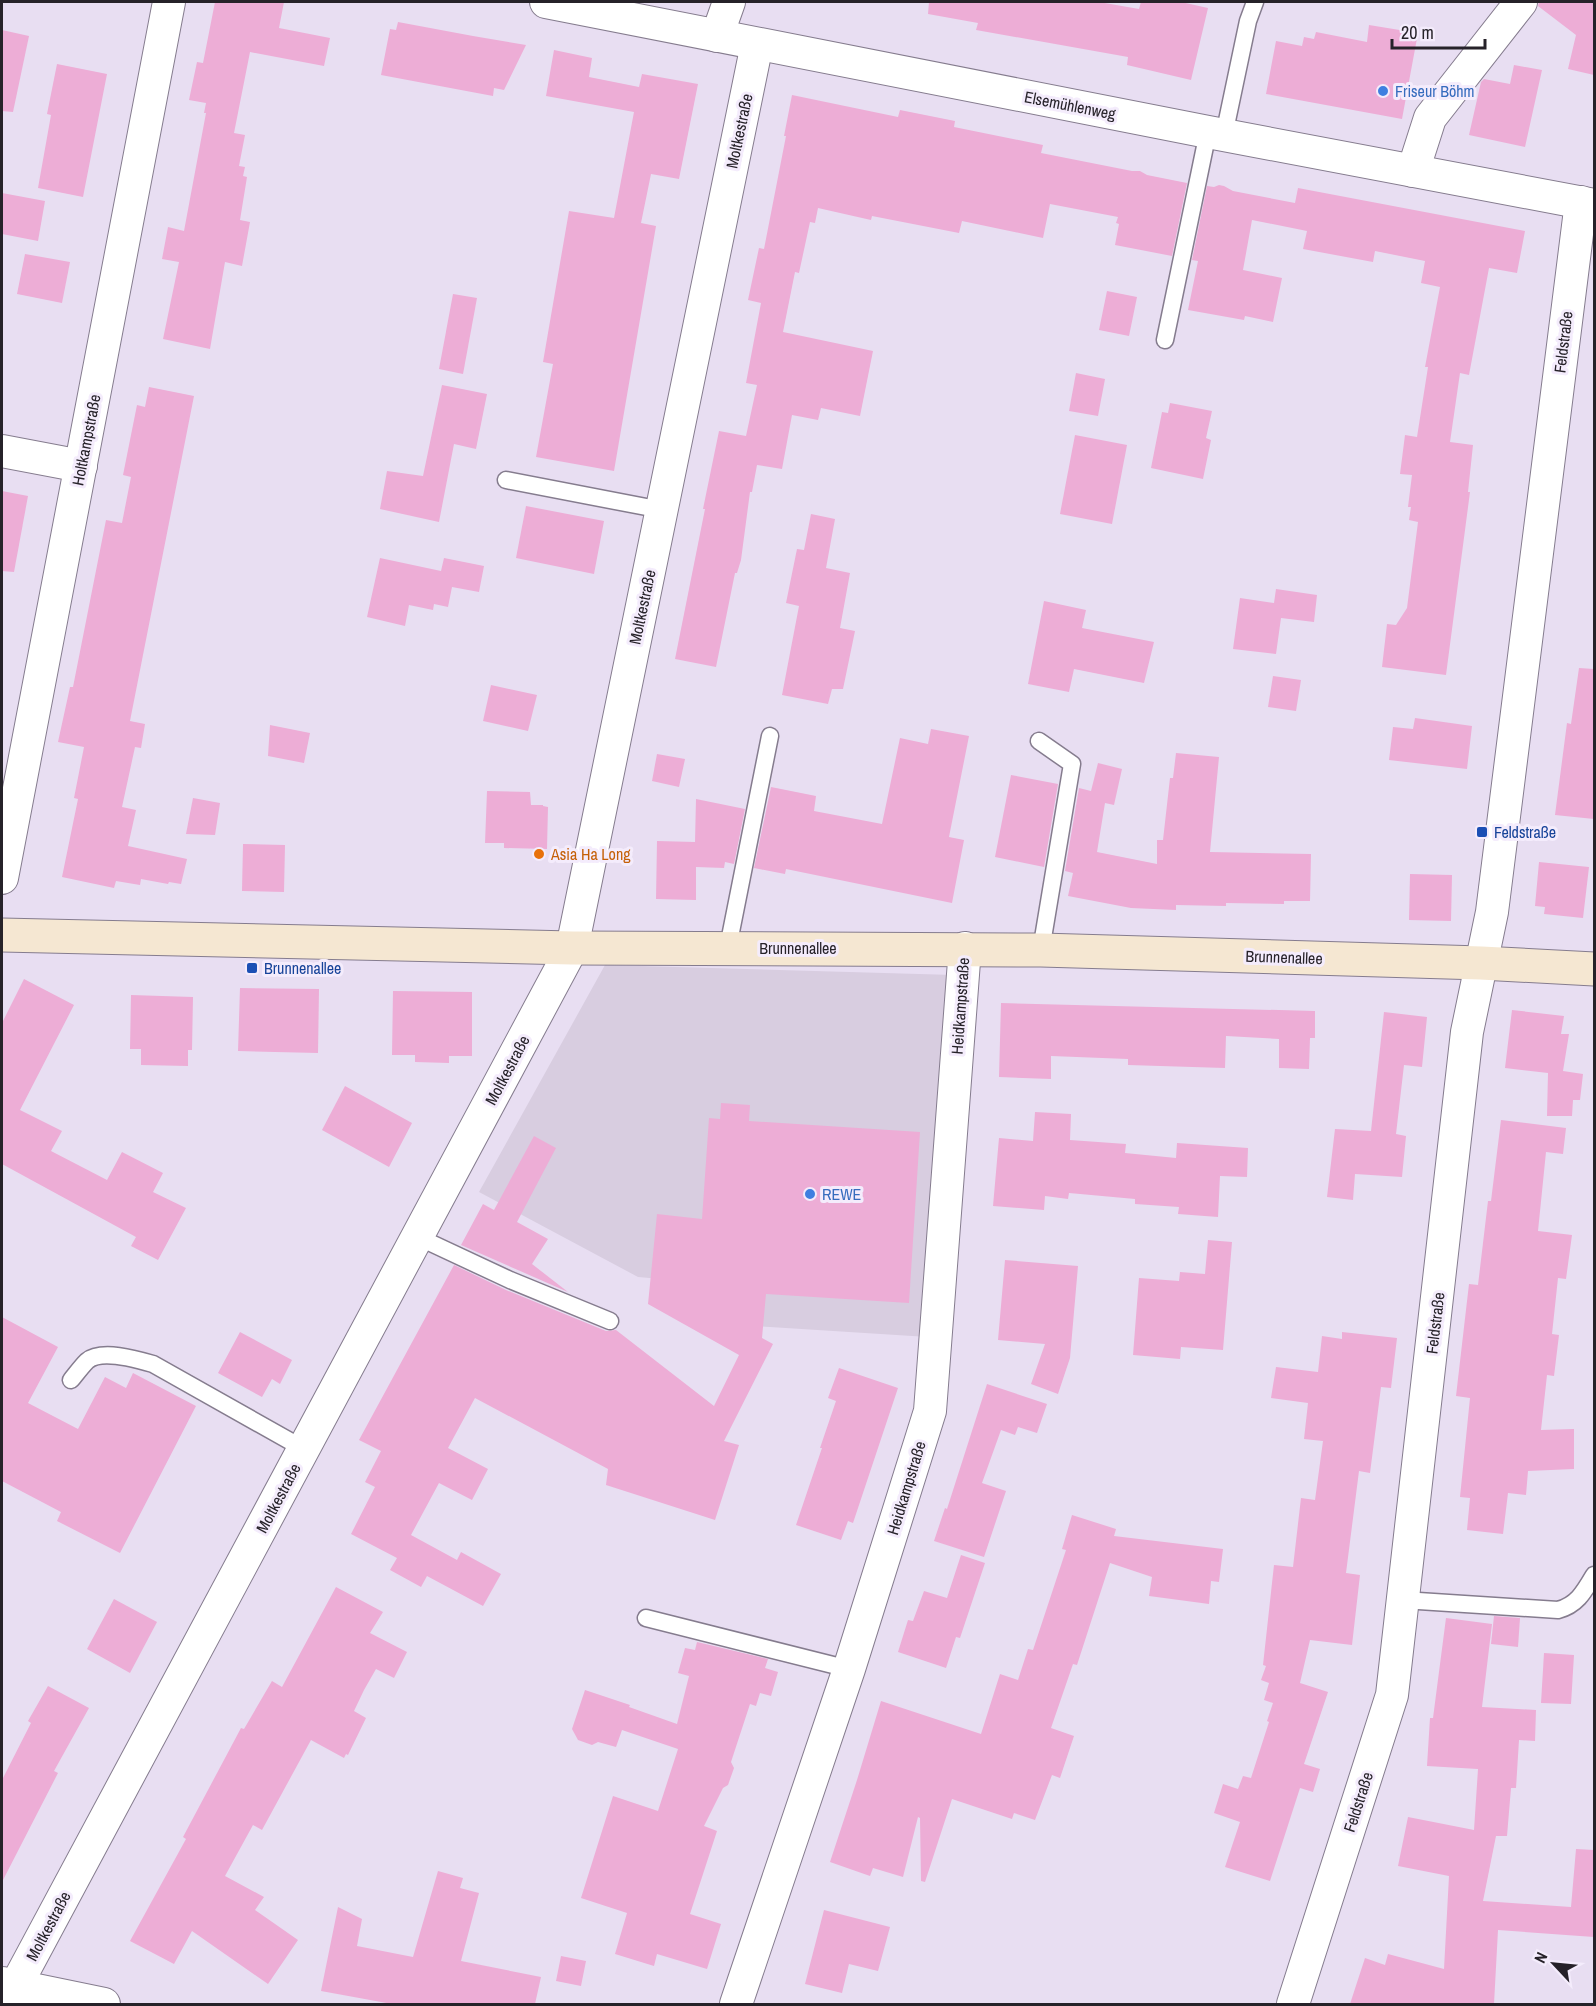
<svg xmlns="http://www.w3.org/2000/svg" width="1596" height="2006" font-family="'Archivo Narrow',sans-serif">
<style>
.commercial{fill:#d8cde0}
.building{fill:#edadd6}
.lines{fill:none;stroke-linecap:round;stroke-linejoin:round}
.lane-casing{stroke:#857c8e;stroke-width:19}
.street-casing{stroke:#857c8e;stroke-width:34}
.secondary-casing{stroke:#857c8e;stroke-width:35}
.lane{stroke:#fff;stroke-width:16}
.street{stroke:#fff;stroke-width:32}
.secondary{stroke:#f5e7d2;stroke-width:33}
.shop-dot{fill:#3f7fe0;stroke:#f4ecfc;stroke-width:2}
.transit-dot{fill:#1a4fb4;stroke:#f4ecfc;stroke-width:2}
.food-dot{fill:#e8710a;stroke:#f4ecfc;stroke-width:2}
.labels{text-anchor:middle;stroke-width:6;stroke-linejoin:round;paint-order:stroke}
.shop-label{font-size:16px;fill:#366cbe;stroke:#f4ecfc;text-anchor:start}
.street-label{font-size:16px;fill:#262229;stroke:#f4ecfc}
.transit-label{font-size:16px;fill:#164399;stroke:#f4ecfc;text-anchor:start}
.food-label{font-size:16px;fill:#c56008;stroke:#f4ecfc;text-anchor:start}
</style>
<rect width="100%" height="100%" fill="#e8def2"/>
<path class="commercial" d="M605 965 954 975 928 1337 755 1326 661 1279 638 1277 479 1192Z"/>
<g class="building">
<path d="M215 2H284L279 28 330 38 324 66 250 52 234 133 245 135 239 166 245 167 243 176 247 177 240 220 250 222 242 266 225 262 210 349 163 339 179 262 162 259 168 227 184 231 206 113H204L206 103 189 100 197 62 203 63Z"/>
<path d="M929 2H1099L1139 9 1141 2H1181L1208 8 1191 80 1127 65 1128 57 976 30 978 23 928 14Z"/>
<path d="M1539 2H1594V75L1568 69 1576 35 1538 6Z"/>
<path d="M398 22 473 36 526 45 504 90 494 88 493 96 381 75 390 29 396 30Z"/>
<path d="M1369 25 1418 33 1402 119 1266 94 1276 41 1302 46 1304 37 1314 39 1316 32 1367 42Z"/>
<path d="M2 30 29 36 13 112 2 111Z"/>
<path d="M554 50 592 58 589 77 639 87 642 74 698 84 679 179 651 174 641 223 656 226 614 471 536 457 553 364 543 362 569 211 614 218 634 112 546 96Z"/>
<path d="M57 64 107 74 83 197 38 188 51 115 47 114Z"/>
<path d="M1514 65 1542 70 1525 147 1469 135 1481 82 1484 79 1510 84Z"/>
<path d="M792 95 898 117 900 110 955 121 954 127 1043 145 1041 153 1132 171H1140L1147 175 1187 183 1172 256 1115 245 1119 224 1116 223 1118 217 1050 204 1043 238 962 221 959 233 872 216 871 220 818 208 815 223 810 222 799 273 795 272 783 332 873 351 860 416 821 408 818 420 792 415 782 469 757 465 752 492H750L741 560 737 573H735L716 667 675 659 705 509H703L719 431 746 436 757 385 746 383 761 303 748 300 759 248 764 249 786 136H784Z"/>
<path d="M1219 185 1224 186 1233 191 1295 203 1298 188 1525 231 1517 273 1489 268 1469 375 1460 373 1450 442 1473 445 1468 492H1470L1446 675 1382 667 1387 624 1396 625 1407 608 1418 522 1409 520 1411 507H1408L1412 475 1400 474 1405 435 1417 437 1428 367H1425L1440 287 1421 283 1425 261 1375 251 1373 262 1303 249 1307 231 1252 220 1243 270 1282 278 1273 322 1245 316 1244 320 1188 310 1198 261 1192 260 1207 186 1214 187Z"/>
<path d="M2 193 45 201 38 241 2 234Z"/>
<path d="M25 254 70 262 62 303 17 294Z"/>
<path d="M1107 291 1137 297 1129 336 1099 330Z"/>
<path d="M453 294 477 298 463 374 439 369Z"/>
<path d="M1076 373 1105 379 1098 416 1069 411Z"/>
<path d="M442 385 487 394 476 449 454 444 439 522 380 509 387 471 423 476Z"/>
<path d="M149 387 194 396 130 721 145 724 141 748 135 747 122 807 136 810 128 846 187 859 181 884 169 882 168 884 141 879 140 885 116 881 114 888 62 877 78 799 74 798 84 747 58 742 70 687H73L106 520 122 523 131 477 123 475 137 405 145 407Z"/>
<path d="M1170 403 1212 411 1206 438 1211 440 1203 479 1151 468 1162 412 1168 413Z"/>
<path d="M1075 435 1127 445 1112 524 1060 514Z"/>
<path d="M2 491 28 496 14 572 2 571Z"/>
<path d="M526 506 604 521 594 574 516 558Z"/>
<path d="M811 514 835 519 826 568 850 573 840 628 855 631 843 689H832L828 704 782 695 799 606 786 603 797 549 804 550Z"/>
<path d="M380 558 441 571 444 558 484 566 479 592 452 587 448 607 434 604 433 610 409 605 405 626 367 617Z"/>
<path d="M1276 589 1317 595 1314 622 1281 618 1276 654 1233 649 1240 598 1274 603Z"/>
<path d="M1044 601 1086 610 1082 628 1154 642 1144 683 1074 669 1069 692 1028 684Z"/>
<path d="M1579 668 1594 669V819L1555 815 1567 723 1571 724Z"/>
<path d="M1273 676 1301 680 1296 711 1268 707Z"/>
<path d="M491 685 537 695 528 731 483 721Z"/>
<path d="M1415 718 1472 726 1467 769 1389 760 1393 727 1413 729Z"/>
<path d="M270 725 310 733 304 763 268 756Z"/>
<path d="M931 729 969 736 949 837 964 840 952 903 786 869 785 874 754 868 771 787 816 796 814 811 882 824 900 738 928 744Z"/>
<path d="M1176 753 1219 757 1210 852 1311 854 1310 901H1284V904L1226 903V906L1176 905V910L1131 908 1068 896 1073 873 1065 871 1079 788 1091 791 1098 763 1122 769 1114 805 1105 803 1097 852 1157 864V840H1163L1170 778H1173Z"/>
<path d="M657 754 685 759 679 787 652 781Z"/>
<path d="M1011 775 1058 784 1044 867 995 857Z"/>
<path d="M487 791 530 792 531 805H543V806L548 807 547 849 504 848V843H485Z"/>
<path d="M193 798 220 803 215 835 186 834Z"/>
<path d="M696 799 745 809 734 864 725 862 724 868 696 867V900L656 899 657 841 695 842Z"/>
<path d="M243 844 285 845 284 892 242 891Z"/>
<path d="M1539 862 1589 867 1583 918 1544 914 1545 907 1535 906Z"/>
<path d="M1410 874 1452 875 1451 921 1409 920Z"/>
<path d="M24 979 74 1005 20 1110 62 1131 51 1151 107 1180 122 1152 163 1173 153 1192 186 1208 158 1260 131 1246 136 1237 2 1164V1023Z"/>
<path d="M240 988 319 989 318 1053 238 1051Z"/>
<path d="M393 991 472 992V1056H449V1063L415 1062V1055H392Z"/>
<path d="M131 995 193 997 192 1050H188V1066L141 1065V1049H130Z"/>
<path d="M1001 1003 1315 1011V1038H1310L1309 1069 1279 1068V1039L1226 1036 1225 1068 1128 1065V1059L1051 1056V1079L999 1077Z"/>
<path d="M1512 1010 1564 1016 1561 1034H1569L1563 1071 1583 1074 1580 1100H1573L1572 1116H1547L1548 1073 1505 1068Z"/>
<path d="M1384 1012 1427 1017 1422 1067 1404 1065 1396 1134 1406 1136 1402 1177 1355 1174 1353 1200 1327 1197 1335 1129 1371 1131Z"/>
<path d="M345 1086 412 1123 389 1167 322 1130Z"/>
<path d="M721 1103 750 1105 749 1121 920 1132 909 1303 766 1294 762 1338 773 1344 724 1441 739 1445 715 1520 606 1485 608 1469 475 1398 448 1448 488 1469 472 1500 439 1483 411 1535 457 1560 461 1552 501 1574 483 1606 427 1576 421 1587 390 1570 397 1558 351 1534 375 1487 365 1482 381 1451 359 1440 454 1265 506 1290 606 1331 616 1330 714 1406 739 1355 648 1304 657 1214 702 1219 709 1118 720 1119Z"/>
<path d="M1035 1112 1071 1114 1070 1140 1126 1144 1125 1153 1176 1158 1177 1143 1248 1148 1247 1177 1220 1176 1218 1217 1178 1214 1179 1207 1135 1204V1199L1069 1193 1068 1199 1045 1196 1044 1210 993 1206 999 1138 1033 1141Z"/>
<path d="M1501 1120 1566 1128 1563 1154 1546 1152 1538 1231 1572 1235 1566 1279 1558 1278 1552 1334 1559 1335 1554 1376 1547 1375 1541 1430 1574 1429V1469L1528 1471 1526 1495 1508 1493 1503 1534 1467 1530 1470 1498 1460 1497 1470 1398 1456 1396 1469 1284 1478 1285 1488 1201H1491Z"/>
<path d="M534 1136 556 1148 517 1222 548 1239 532 1264 568 1292 461 1245 483 1204 494 1210Z"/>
<path d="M1208 1240 1232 1242 1223 1350 1181 1347 1180 1359 1133 1355 1139 1278 1179 1281 1180 1272 1205 1274Z"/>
<path d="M1005 1260 1078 1266 1070 1358 1058 1394 1031 1384 1045 1344 998 1340Z"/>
<path d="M2 1317 58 1347 28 1403 78 1429 105 1377 126 1388 133 1373 196 1406 120 1553 57 1521 61 1512 2 1481Z"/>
<path d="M240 1332 292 1360 280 1384 272 1379 262 1397 218 1373Z"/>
<path d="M1342 1332 1397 1338 1391 1388 1381 1387 1370 1473 1359 1471 1346 1573 1360 1575 1352 1645 1310 1640 1300 1683 1328 1692 1304 1764 1320 1769 1313 1792 1300 1788 1270 1881 1225 1867 1240 1822 1214 1813 1223 1784 1238 1789 1243 1776 1251 1778 1269 1722 1267 1721 1273 1703 1264 1700 1269 1683 1261 1680 1266 1666 1263 1665 1274 1565 1293 1567 1301 1498 1315 1500 1323 1441 1304 1439 1308 1403 1271 1398 1276 1367 1318 1372 1322 1336 1342 1339Z"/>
<path d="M839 1368 898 1388 853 1523 848 1521 841 1540 796 1525 822 1448H820L836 1401 828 1398Z"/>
<path d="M987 1384 1047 1404 1037 1433 1018 1427 1015 1435 1001 1430 982 1483 1006 1491 984 1557 934 1541 945 1508 947 1509Z"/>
<path d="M1072 1515 1116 1529 1114 1536 1223 1549 1219 1582 1211 1581 1209 1604 1149 1596 1152 1577 1110 1563 1077 1665 1073 1664 1051 1728 1074 1736 1060 1778 1052 1775 1035 1820 1014 1813 1012 1819 952 1799 925 1882 921 1881 920 1818 918 1817 903 1877 873 1868 870 1876 830 1862 857 1780 881 1701 981 1734 1000 1674 1018 1680 1028 1649 1033 1650 1066 1550 1062 1549Z"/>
<path d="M961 1555 985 1563 960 1638 956 1637 946 1668 898 1652 908 1620 913 1621 924 1591 947 1598Z"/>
<path d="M336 1587 383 1612 370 1633 407 1652 394 1678 376 1669 364 1690 354 1711 366 1718 348 1755 346 1754 344 1758 311 1740 262 1830 253 1825 225 1876 264 1897 255 1910 298 1940 268 1984 192 1931 174 1964 130 1941 186 1839 183 1837 241 1728 244 1729 272 1681 282 1687Z"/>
<path d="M114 1599 157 1622 130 1673 87 1649Z"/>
<path d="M1494 1616 1520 1618 1518 1647 1491 1644Z"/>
<path d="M1446 1618 1492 1624 1482 1707 1536 1710 1535 1741 1519 1740 1516 1788H1511L1507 1836H1496L1483 1901 1571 1907 1576 1849 1594 1850V1937L1498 1930 1494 2004H1350L1365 1958 1385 1965 1388 1954 1444 1969 1449 1876 1398 1866 1408 1817 1474 1830 1478 1769 1427 1766 1430 1718H1433Z"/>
<path d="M697 1642 768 1659 765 1668 778 1672 771 1696 760 1693 756 1706 750 1704 731 1762 734 1768 728 1785 723 1788 704 1826 717 1831 690 1914 721 1924 707 1969 657 1954 654 1966 615 1954 627 1913 581 1898 613 1796 658 1811 678 1749 622 1730 616 1747 598 1742 592 1745 578 1740 572 1729 585 1690 630 1705 629 1707 677 1724 689 1676 678 1673 685 1648 695 1650Z"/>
<path d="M1544 1653 1574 1655 1571 1704 1541 1703Z"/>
<path d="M48 1686 89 1708 54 1771 58 1773 2 1882V1780L31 1723 28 1721Z"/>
<path d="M438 1871 463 1878 460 1888 479 1893 461 1961 541 1977 535 2004H392L321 1991 338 1907 362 1919 357 1946 413 1957Z"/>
<path d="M824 1910 890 1927 878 1971 849 1964 842 1993 805 1984Z"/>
<path d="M561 1956 586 1961 581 1986 556 1981Z"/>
</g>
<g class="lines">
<defs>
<g id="lane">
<path d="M1224 135 1248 21 1255 2"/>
<path d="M1165 340 1208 132"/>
<path d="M506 480 662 510"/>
<path d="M1039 741 1072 764 1041 950"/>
<path d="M728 947 770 736"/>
<path d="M418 1237 510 1280 610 1321"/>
<path d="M71 1380C76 1374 81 1367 87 1361 101 1349 136 1359 153 1364L304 1449"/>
<path d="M1403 1600 1558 1610C1577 1605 1584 1592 1594 1575"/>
<path d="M646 1618 849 1669"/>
</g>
<g id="street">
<path d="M546 2 1208 132 1594 205"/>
<path d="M717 36 729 2"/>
<path d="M1413 171 1430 118 1521 2"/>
<path d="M2 451 81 466"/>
<path d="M2 878 169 2"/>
<path d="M2 1983 104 2004"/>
<path d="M6 2004 572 948 757 44"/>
<path d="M736 2004 849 1669 930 1411 965 948"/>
<path d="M1293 2004 1392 1695 1467 1032 1492 912 1581 202"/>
</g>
<path id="secondary" d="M2 935 572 948 1041 950 1481 963 1594 969"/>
</defs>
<use href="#lane" class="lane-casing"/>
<use href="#street" class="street-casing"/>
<use href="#secondary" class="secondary-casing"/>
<use href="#lane" class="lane"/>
<use href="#street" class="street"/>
<use href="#secondary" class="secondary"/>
</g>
<g class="shop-dot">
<circle cx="1383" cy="91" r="6"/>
<circle cx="810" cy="1194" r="6"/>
</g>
<g class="transit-dot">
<rect x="1476" y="826" width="12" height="12" rx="3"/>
<rect x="246" y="962" width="12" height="12" rx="3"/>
</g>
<circle class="food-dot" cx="539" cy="854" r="6"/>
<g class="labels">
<g class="shop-label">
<text x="1395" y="97">Friseur Böhm</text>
<text x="822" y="1200">REWE</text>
</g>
<g class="street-label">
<text transform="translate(1070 105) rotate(11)" y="6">Elsemühlenweg</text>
<text transform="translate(739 131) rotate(-78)" y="6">Moltkestraße</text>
<text transform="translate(1563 342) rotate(-83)" y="6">Feldstraße</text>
<text transform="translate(86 440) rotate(-79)" y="6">Holtkampstraße</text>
<text transform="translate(642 607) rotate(-78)" y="6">Moltkestraße</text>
<text x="798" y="954">Brunnenallee</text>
<text transform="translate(1284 957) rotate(2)" y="6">Brunnenallee</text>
<text transform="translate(960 1006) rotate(-86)" y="6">Heidkampstraße</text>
<text transform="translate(507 1070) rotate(-62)" y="6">Moltkestraße</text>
<text transform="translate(1435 1323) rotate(-83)" y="6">Feldstraße</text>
<text transform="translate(906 1488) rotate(-73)" y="6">Heidkampstraße</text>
<text transform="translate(278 1498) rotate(-62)" y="6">Moltkestraße</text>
<text transform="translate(1358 1802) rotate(-72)" y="6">Feldstraße</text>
<text transform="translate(48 1926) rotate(-62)" y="6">Moltkestraße</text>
</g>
<g class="transit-label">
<text x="1494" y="838">Feldstraße</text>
<text x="264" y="974">Brunnenallee</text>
</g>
<g class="food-label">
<text x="551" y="860">Asia Ha Long</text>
</g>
</g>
<rect width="1596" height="2006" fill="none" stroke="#262229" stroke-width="6"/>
<g transform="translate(1554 1964) rotate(296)" stroke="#f4ecfc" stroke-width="4.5" paint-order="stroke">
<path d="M0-4.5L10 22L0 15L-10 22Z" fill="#262229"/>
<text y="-9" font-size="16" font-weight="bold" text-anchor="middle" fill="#262229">N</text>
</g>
<path d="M1392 39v9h93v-9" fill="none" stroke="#262229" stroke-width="3"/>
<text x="1401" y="39" font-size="18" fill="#262229" stroke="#f4ecfc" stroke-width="4.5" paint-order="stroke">20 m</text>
</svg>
